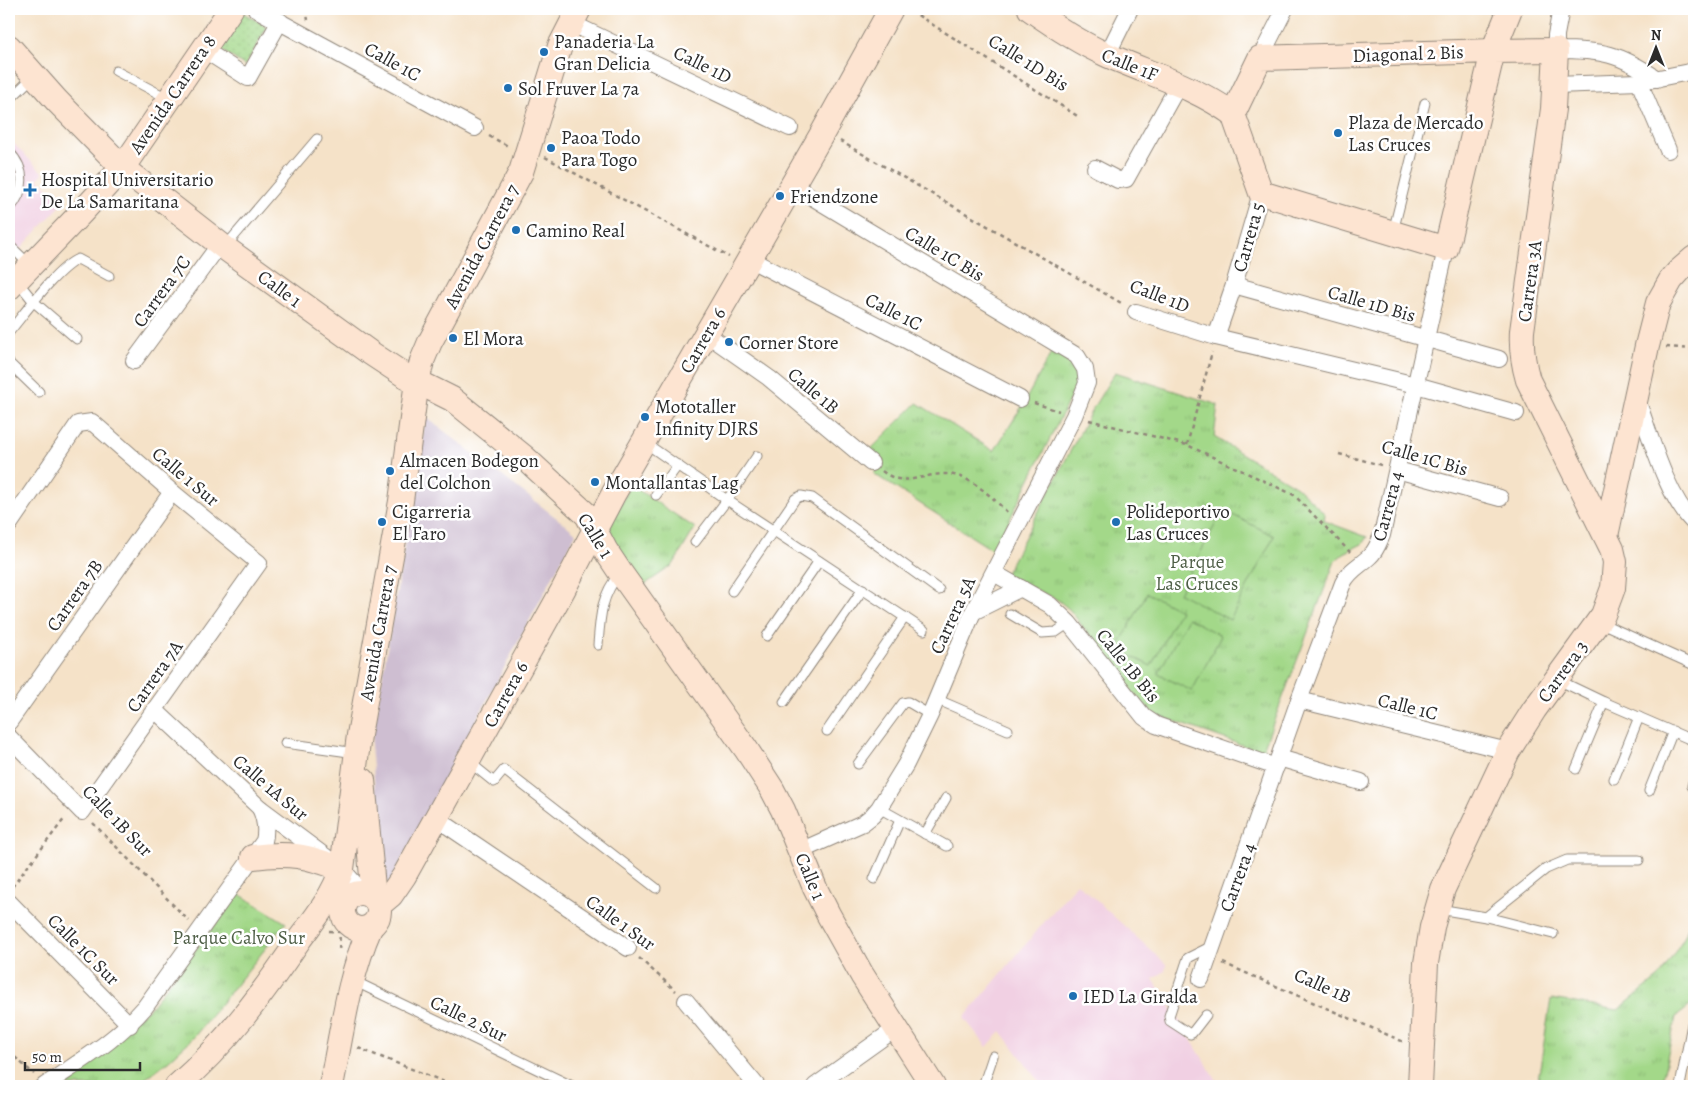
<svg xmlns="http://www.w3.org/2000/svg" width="1703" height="1095" font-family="Alegreya,serif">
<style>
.built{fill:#f1d0e3}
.industrial{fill:#cebed1}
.grass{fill:url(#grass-dots);stroke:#67825a}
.park{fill:url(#park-tufts);stroke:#67825a}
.garden{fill:#a3d889;stroke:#67825a}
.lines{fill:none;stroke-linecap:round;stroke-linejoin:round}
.lane-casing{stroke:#90867a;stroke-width:11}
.street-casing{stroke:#90867a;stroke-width:18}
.secondary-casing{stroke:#90867a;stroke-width:26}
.path{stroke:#90867a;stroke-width:2.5;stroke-dasharray:4 4;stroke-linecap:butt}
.lane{stroke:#fff;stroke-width:9}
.street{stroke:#fff;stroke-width:16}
.secondary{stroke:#fde4d1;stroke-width:24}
.poi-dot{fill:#1f6fb2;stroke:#fff;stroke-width:2}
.labels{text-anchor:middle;stroke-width:5;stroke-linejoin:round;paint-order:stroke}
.poi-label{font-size:19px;fill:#2b2b2b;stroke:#fff;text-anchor:start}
.street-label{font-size:19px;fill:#2b2b2b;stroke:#fff}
.park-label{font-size:19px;fill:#4f5f47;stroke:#fff}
</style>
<defs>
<pattern id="grass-dots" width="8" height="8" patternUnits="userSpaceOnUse" patternTransform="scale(1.25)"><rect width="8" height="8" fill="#a3d889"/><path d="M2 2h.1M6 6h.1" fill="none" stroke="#8cba76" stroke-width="1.8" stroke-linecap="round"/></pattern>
<pattern id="park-tufts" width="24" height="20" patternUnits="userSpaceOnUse" patternTransform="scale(1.25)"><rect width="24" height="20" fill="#a3d889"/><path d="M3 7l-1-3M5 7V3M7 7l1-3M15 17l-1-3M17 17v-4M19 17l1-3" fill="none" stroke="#8cba76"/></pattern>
</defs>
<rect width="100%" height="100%" fill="#fff"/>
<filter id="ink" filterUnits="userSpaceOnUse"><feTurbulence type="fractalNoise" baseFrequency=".02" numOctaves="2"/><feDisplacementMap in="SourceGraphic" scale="10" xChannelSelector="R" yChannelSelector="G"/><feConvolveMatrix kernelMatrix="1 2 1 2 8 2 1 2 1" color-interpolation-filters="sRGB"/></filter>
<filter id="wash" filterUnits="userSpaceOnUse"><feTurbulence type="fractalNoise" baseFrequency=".0096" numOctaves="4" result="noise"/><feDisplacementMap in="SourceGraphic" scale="20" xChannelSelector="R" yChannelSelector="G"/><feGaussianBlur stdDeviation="1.12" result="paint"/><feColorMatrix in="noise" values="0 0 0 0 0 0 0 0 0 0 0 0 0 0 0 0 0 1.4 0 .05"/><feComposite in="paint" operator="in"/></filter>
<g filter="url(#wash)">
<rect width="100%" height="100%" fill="#f5e2c8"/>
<g class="built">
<path d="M9 139 43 173 38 179 64 202 9 261Z"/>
<path d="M1077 883 1166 964 1165 971 1153 979 1220 1086H1043L1001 1031 987 1047 964 1018Z"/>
</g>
<path class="industrial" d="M426 417 576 533 390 882H383L371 745Z"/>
<path class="grass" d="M240 11 267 27 245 66 216 46Z"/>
<g class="park">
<path d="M1054 348 1081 376 994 551 874 474 880 462 868 452 917 403 994 451 1021 408Z"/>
<path d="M1115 372 1218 405 1214 437 1297 487 1325 514 1324 521 1367 537 1362 544 1344 553 1335 561 1262 752 1154 714 1133 693 1070 610 1058 600 1005 575 1093 408Z"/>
<path d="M631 485 695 528 673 565 644 585 606 531Z"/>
<path d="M239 894 286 923 194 1037 168 1061 136 1086H51L150 1008Z"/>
<path d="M1694 911V1003L1676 1017 1661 1086H1537L1551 999 1618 1010 1660 976 1685 936Z"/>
</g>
<g class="garden">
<path d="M1223 510 1274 536 1230 620 1179 593Z"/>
<path d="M1147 593 1180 610 1151 666 1117 649Z"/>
<path d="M1188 618 1221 636 1192 691 1158 674Z"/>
</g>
</g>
<g filter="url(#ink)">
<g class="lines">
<defs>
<g id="lane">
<path d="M116 71 169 99"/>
<path d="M9 100 34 76"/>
<path d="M9 152C26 169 26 191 9 209"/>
<path d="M1393 232 1425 103"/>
<path d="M9 245 30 265"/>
<path d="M225 247 317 139"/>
<path d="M18 282 34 302 77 339"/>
<path d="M9 332C25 313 57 268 78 259L109 276"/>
<path d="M9 363 39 392"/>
<path d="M644 442 727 500 924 630"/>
<path d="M656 495 678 465"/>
<path d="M695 542 727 500 757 456"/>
<path d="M732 591 795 499 801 496 812 498 939 590"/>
<path d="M1010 614 1042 633 1056 632 1069 623"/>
<path d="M1599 622 1694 665"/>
<path d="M767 636 819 561"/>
<path d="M598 645C600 617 601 595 620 573"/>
<path d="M1558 680 1604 702 1694 741"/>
<path d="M936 699 1008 730"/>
<path d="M784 702 863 589"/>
<path d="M827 731 905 617"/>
<path d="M285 743 356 753"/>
<path d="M468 761 494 782 504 770 656 888"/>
<path d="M858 764 903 703 908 702 930 715"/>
<path d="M1576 769 1604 702"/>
<path d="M1614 779 1639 717"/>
<path d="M1692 786 1694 779"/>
<path d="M1649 791 1673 731"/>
<path d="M879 808 947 846"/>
<path d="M925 834 946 798"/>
<path d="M874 879 900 820"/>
<path d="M1439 909 1486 917 1553 934"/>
<path d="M1486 917 1546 869 1567 860H1639"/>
<path d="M354 981 572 1086"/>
<path d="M1206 1015 1192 1033 1190 1034 1170 1021 1169 1016 1188 958 1212 946"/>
<path d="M983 1086 993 1056"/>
<path d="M1680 1086 1692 1024"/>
</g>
<g id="street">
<path d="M256 9 475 128"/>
<path d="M1561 9 1556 35V50C1602 50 1619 53 1657 79"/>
<path d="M571 23 790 128"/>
<path d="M203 49 248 78 280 21"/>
<path d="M1107 55 1130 9"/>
<path d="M1260 58 1285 9"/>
<path d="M1639 82 1668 150"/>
<path d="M1555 85 1639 82 1694 71"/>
<path d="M1095 168 1118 180 1126 179 1179 84"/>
<path d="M792 185 1077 356 1085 369 1087 383 1074 416 973 612 930 715 906 764 879 808 872 816 863 823 800 851"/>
<path d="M749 259 1020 399"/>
<path d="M1234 285 1499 359"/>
<path d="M1136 312 1216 337 1416 385 1516 413"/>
<path d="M705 333 769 378 871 463"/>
<path d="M1216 337 1234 285 1261 193"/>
<path d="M134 361 220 244"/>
<path d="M1636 397C1650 434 1666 496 1694 523"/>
<path d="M1397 470 1500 498"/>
<path d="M9 525 78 424 92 422 172 492 259 563 82 812 9 737"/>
<path d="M994 573 1050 605 1069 623 1144 717 1156 725 1276 767"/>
<path d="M973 612 1021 588"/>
<path d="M1299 700 1508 751"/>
<path d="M155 710 260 808 342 869 363 893"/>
<path d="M9 722 172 492"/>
<path d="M1279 758 1361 782"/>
<path d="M436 818 628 948"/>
<path d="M9 902 130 1025"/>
<path d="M1201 979 1299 700 1343 583C1349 570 1360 566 1370 556 1376 551 1379 542 1382 535L1446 249"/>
<path d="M686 1001 757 1086"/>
<path d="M44 1086C80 1061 116 1041 145 1007L264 841C267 829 265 819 260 808"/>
<path d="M815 1086 895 1029"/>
</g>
<g id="secondary">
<path d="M1030 9C1054 26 1078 42 1105 54 1149 74 1192 85 1233 114"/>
<path d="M9 47 57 101 125 170 225 248 369 352 404 375 452 399 524 457 587 515 606 551 620 572 746 749 772 789 783 810 815 888 828 914 862 975 933 1086"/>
<path d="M9 288 82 212 123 167 231 9"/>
<path d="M1606 536 1647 346 1658 303 1671 280 1679 271 1694 258"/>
<path d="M363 780 374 898"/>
<path d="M253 857C290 852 307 856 342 869"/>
<circle cx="361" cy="911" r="18"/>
<path d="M379 905 391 895 404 876 563 590 614 493 823 132 891 9"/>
<path d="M177 1086C226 1044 263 993 299 940 316 917 333 896 342 869L359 735 401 501 417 381 422 361 430 342 521 172 560 46 579 9"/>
<path d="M331 1086C342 1033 348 978 370 928"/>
<path d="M1420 1086 1426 963 1432 927 1443 889 1508 751 1534 710 1603 615 1613 588 1615 562 1612 549 1528 380C1523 363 1521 348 1522 331L1553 109 1556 50 1493 51 1260 58 1233 114 1261 193 1446 249 1493 51 1510 9"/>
</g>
</defs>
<use href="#lane" class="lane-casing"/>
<use href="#street" class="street-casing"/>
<use href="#secondary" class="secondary-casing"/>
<g class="path">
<path d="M306 9 308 20"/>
<path d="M911 11 1079 117"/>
<path d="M489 136 508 146"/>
<path d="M840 141 1123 304"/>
<path d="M545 157 729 257"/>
<path d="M1666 347 1694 349"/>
<path d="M1034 403 1059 411"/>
<path d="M1089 420 1187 445 1294 495 1350 552"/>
<path d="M1187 445 1212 352"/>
<path d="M1339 454 1381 465"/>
<path d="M882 471C907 491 928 469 954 475 974 479 994 499 1008 513"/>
<path d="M93 823 189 921"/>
<path d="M12 887 65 818"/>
<path d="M329 931 340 932 339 952"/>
<path d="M639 958 676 991"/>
<path d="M1223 963 1404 1042"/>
<path d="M358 1048 455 1086"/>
<path d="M9 1052 34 1074"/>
</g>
<use href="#lane" class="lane"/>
<use href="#street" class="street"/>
<use href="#secondary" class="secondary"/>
</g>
</g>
<g class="poi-dot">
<circle cx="544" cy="52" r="5"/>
<circle cx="508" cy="88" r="5"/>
<circle cx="1338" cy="133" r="5"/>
<circle cx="551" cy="148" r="5"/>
<path d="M27.5 182.5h5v5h5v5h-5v5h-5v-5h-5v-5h5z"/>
<circle cx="780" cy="196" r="5"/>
<circle cx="516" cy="230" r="5"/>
<circle cx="453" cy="338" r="5"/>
<circle cx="729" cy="342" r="5"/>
<circle cx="645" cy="417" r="5"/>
<circle cx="390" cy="471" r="5"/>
<circle cx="595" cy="482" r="5"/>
<circle cx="382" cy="522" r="5"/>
<circle cx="1116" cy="522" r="5"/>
<circle cx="1073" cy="996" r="5"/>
</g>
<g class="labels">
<g class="poi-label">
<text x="554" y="48">Panaderia La<tspan x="554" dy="22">Gran Delicia</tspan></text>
<text x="518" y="95">Sol Fruver La 7a</text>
<text x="1348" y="129">Plaza de Mercado<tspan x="1348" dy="22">Las Cruces</tspan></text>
<text x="561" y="144">Paoa Todo<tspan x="561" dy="22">Para Togo</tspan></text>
<text x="41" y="186">Hospital Universitario<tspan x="41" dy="22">De La Samaritana</tspan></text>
<text x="790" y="203">Friendzone</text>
<text x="526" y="237">Camino Real</text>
<text x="463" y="345">El Mora</text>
<text x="739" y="349">Corner Store</text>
<text x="655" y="413">Mototaller<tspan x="655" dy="22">Infinity DJRS</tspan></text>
<text x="400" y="467">Almacen Bodegon<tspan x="400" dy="22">del Colchon</tspan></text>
<text x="605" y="489">Montallantas Lag</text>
<text x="392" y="518">Cigarreria<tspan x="392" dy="22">El Faro</tspan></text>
<text x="1126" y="518">Polideportivo<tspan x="1126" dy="22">Las Cruces</tspan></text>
<text x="1083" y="1003">IED La Giralda</text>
</g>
<g class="street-label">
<text transform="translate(1408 53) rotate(-2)" y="7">Diagonal 2 Bis</text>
<text transform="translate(393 61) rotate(29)" y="7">Calle 1C</text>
<text transform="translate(1029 62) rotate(32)" y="7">Calle 1D Bis</text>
<text transform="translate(703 64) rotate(26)" y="7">Calle 1D</text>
<text transform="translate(1130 64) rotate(22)" y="7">Calle 1F</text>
<text transform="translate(172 94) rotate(-56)" y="7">Avenida Carrera 8</text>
<text transform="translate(1248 237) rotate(-74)" y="7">Carrera 5</text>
<text transform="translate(481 246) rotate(-62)" y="7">Avenida Carrera 7</text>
<text transform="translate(945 253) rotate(31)" y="7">Calle 1C Bis</text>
<text transform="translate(1529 281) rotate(-82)" y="7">Carrera 3A</text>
<text transform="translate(280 288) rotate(36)" y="7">Calle 1</text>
<text transform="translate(161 291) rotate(-54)" y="7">Carrera 7C</text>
<text transform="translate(1160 295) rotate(21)" y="7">Calle 1D</text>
<text transform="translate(1372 303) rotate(16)" y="7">Calle 1D Bis</text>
<text transform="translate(894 311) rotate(27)" y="7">Calle 1C</text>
<text transform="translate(702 340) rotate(-60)" y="7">Carrera 6</text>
<text transform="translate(814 390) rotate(40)" y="7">Calle 1B</text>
<text transform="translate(1425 457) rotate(16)" y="7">Calle 1C Bis</text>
<text transform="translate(186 476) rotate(40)" y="7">Calle 1 Sur</text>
<text transform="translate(1387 506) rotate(-75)" y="7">Carrera 4</text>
<text transform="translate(596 535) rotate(58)" y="7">Calle 1</text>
<text transform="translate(74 595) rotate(-55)" y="7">Carrera 7B</text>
<text transform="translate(952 615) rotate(-65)" y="7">Carrera 5A</text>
<text transform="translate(377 633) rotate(-80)" y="7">Avenida Carrera 7</text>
<text transform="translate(1129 665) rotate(51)" y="7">Calle 1B Bis</text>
<text transform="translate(1562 671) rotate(-54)" y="7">Carrera 3</text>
<text transform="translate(154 676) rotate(-55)" y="7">Carrera 7A</text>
<text transform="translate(505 694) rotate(-61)" y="7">Carrera 6</text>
<text transform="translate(1408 706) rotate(14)" y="7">Calle 1C</text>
<text transform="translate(271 787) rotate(40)" y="7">Calle 1A Sur</text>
<text transform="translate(118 820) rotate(46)" y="7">Calle 1B Sur</text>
<text transform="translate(811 876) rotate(67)" y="7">Calle 1</text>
<text transform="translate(1237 877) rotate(-70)" y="7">Carrera 4</text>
<text transform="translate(621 922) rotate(36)" y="7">Calle 1 Sur</text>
<text transform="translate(84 949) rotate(45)" y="7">Calle 1C Sur</text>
<text transform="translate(1323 985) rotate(24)" y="7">Calle 1B</text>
<text transform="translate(469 1018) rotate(26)" y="7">Calle 2 Sur</text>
</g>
<g class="park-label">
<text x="1197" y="568">Parque<tspan x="1197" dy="22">Las Cruces</tspan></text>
<text x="239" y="944">Parque Calvo Sur</text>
</g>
</g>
<rect width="1703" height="1095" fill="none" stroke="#fff" stroke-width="30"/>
<g transform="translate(1656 48)" stroke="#ffffff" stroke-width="4" paint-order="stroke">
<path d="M0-4L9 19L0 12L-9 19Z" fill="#2b2b2b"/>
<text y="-8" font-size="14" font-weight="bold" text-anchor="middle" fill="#2b2b2b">N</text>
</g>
<path d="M25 1062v8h115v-8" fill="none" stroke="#2b2b2b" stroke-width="2.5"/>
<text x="32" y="1062" font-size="15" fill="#2b2b2b" stroke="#ffffff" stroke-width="4" paint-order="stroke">50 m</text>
</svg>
